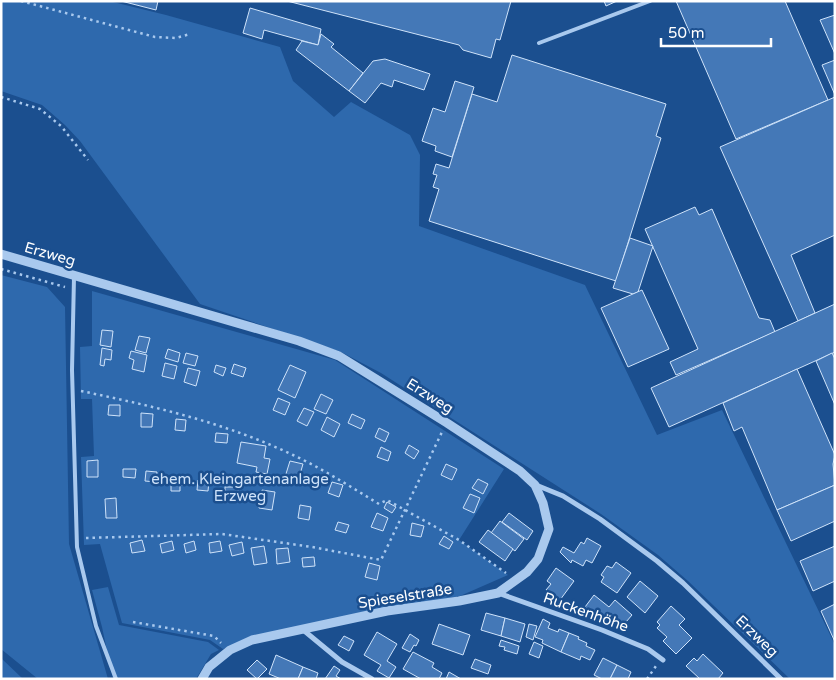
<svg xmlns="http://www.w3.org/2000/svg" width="836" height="680" font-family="'Varela Round',sans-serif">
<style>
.green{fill:#2e69ad}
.building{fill:#4478b7;stroke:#cfe3fa}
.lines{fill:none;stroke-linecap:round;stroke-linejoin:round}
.path{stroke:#a9c9ee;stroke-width:2.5;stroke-dasharray:2.5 4;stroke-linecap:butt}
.service{stroke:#a9c9ee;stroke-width:4}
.minor{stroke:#a9c9ee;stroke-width:5}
.tertiary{stroke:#a9c9ee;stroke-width:9}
.labels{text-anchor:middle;stroke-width:5;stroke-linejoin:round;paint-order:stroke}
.street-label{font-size:15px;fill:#fff;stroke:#1b4f8f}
.park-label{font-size:15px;fill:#cfe3fa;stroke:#1b4f8f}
</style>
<rect width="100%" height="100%" fill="#1b4f8f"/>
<g class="green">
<path d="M1 1H109L166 15 280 47 293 81 334 117 351 102 410 135 420 155 419 226 585 285 657 435 722 410 835 645V679H790L688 581 658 555 601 514 381 373 341 352 200 304 80 141 65 125 42 105 1 91Z"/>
<path d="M1 275 47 287 65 307 69 544 108 679H38L1 649Z"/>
<path d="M92 291 335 360 504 469 459 540 508 575 460 596 307 625 247 639 223 649 210 640 122 623 100 544 84 545 81 457 94 456 92 399H81L80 347 92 346Z"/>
<path d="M108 587 119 625 208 642 219 650 211 654 196 679H113L102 627 92 590Z"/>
<path d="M1 658 23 679H1Z"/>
</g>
<g class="building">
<path d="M121 1H158L156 10Z"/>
<path d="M287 1H511L500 40 496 39 491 58 463 50 459 45Z"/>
<path d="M604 1H617L606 6Z"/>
<path d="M676 1H785L828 100 736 139Z"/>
<path d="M250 8 321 29 318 45 264 30 262 39 243 33Z"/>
<path d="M835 15V54L820 20Z"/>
<path d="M321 34 334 44 331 47 363 73 349 91 296 50 302 41 318 45Z"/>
<path d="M512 55 666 104 656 136 661 138 616 281 429 221 439 189 433 187 437 175 433 174 436 164 449 168 472 94 497 102Z"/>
<path d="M385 59 430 74 424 90 394 80 392 87 381 83 365 103 349 91 373 61Z"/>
<path d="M835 60V95L822 65Z"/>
<path d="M455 81 474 87 452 157 435 151 436 146 422 141 433 108 445 112Z"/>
<path d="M835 97V235L791 255 815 313 798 321 720 147Z"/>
<path d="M695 207 699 215 712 209 759 318 770 320 775 332 676 375 670 362 698 349 645 229Z"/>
<path d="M630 238 653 246 638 292 633 294 613 288Z"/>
<path d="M642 290 669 349 628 367 601 308Z"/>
<path d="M835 304V352L669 427 651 388Z"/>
<path d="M102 330 113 331 111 347 100 345Z"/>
<path d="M139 336 150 338 146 353 135 350Z"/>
<path d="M102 348 112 350 111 360 105 359 104 366 100 365Z"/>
<path d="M168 349 180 353 178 362 165 358Z"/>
<path d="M131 351 147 355 144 372 132 369 134 360 129 358Z"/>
<path d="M186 353 198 356 195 366 183 363Z"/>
<path d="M832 353 835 359V405L816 361Z"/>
<path d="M165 363 177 366 174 379 162 376Z"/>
<path d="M234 364 246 368 243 377 231 373Z"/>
<path d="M216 365 226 368 223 376 214 372Z"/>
<path d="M290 365 306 372 295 398 278 390Z"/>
<path d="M188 368 200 371 196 386 184 382Z"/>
<path d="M797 369 835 455 833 464 835 485 777 510 742 427 734 431 723 403Z"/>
<path d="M321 394 333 400 326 414 314 409Z"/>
<path d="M278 398 290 403 285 415 273 410Z"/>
<path d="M109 405H120V416L108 415Z"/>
<path d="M304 408 314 412 307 426 297 421Z"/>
<path d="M141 413 153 414 152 427H141Z"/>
<path d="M352 414 365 420 361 429 348 423Z"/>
<path d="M327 417 340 424 334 437 321 430Z"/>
<path d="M176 419 186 420 185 431 175 430Z"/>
<path d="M379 428 389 433 385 442 375 437Z"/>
<path d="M216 433 228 434 227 443 215 442Z"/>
<path d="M241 442 266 446 264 458 270 459 267 474 256 472 257 467 237 463Z"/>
<path d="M409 445 419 451 414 459 405 453Z"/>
<path d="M381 447 391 452 388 461 377 457Z"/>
<path d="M98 460V477H87V461Z"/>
<path d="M290 461 303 464 298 481 285 477Z"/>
<path d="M446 464 457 469 452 480 441 475Z"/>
<path d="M123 469H136L135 478 123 477Z"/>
<path d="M146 471 157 472 156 482 145 481Z"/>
<path d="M171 477H184V485H180V491H171Z"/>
<path d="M478 479 488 484 483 494 472 488Z"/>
<path d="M198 480 209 481 208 491 197 490Z"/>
<path d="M332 482 343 485 339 497 328 493Z"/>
<path d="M835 485V521L791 541 777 510Z"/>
<rect x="225" y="487" width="13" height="9"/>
<path d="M262 490 275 492 272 510 259 508Z"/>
<path d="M470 494 480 498 474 513 463 508Z"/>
<path d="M116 498 117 518H106L105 499Z"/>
<path d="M387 502 396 507 392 513 384 508Z"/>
<path d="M300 505 311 507 309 520 298 518Z"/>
<path d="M377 513 388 518 383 531 371 527Z"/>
<path d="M509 513 533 531 527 540 502 522Z"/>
<path d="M500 521 524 539 515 551 491 533Z"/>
<path d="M338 522 349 525 346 533 335 530Z"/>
<path d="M412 523 424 526 421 537 410 535Z"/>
<path d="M488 530 513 549 505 561 479 542Z"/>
<path d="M444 536 453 542 449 549 439 544Z"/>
<path d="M587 538 601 546 592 563 586 560 583 566 572 560 571 563 560 552 563 547 574 553 581 542 584 544Z"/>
<path d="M142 540 145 551 132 553 130 543Z"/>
<path d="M172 541 174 550 162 553 160 544Z"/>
<path d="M194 541 196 550 186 553 184 544Z"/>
<path d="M220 541 222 551 210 553 209 543Z"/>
<path d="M242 542 244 553 232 556 229 545Z"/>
<path d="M264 546 267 563 254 565 251 548Z"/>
<path d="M835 546V581L813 591 800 561Z"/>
<path d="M288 548 290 562 277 564 276 549Z"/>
<path d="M314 557 315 566 303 567 302 558Z"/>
<path d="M616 562 631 573 617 593 601 582 604 577 601 575 607 566 612 568Z"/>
<path d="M369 563 380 566 377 580 365 577Z"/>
<path d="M556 568 574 581 560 600 546 590 551 584 547 581Z"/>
<path d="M640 581 658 596 645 613 627 597Z"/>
<path d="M594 595 609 607 615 600 632 615 620 629 603 615 599 619 585 607Z"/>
<path d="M835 604V642L821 611Z"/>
<path d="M671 606 685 619 679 625 692 638 676 654 663 641 667 637 657 628 660 625 657 622Z"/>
<path d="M486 613 505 618 501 636 481 630Z"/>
<path d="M505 618 525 624 520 642 501 636Z"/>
<path d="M543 619 550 623 548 628 558 632 559 629 569 633 561 652 542 643 543 640 535 637Z"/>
<path d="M439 624 470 635 463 655 432 644Z"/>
<path d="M529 624 537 626 533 640 526 637Z"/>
<path d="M377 632 397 644 387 661 396 667 389 678 377 671 381 665 364 655Z"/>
<path d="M569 633 579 637 578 639 587 643 586 646 595 650 590 660 581 656 580 660 561 652Z"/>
<path d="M410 634 419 640 416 646 414 645 410 652 402 648Z"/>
<path d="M344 636 354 641 349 651 338 645Z"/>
<path d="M501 640 519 646 517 654 504 650 505 647 499 646Z"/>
<path d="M534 642 543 646 539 658 529 654Z"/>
<path d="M413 652 434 663 432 667 442 673 439 679H421L403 669Z"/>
<path d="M703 654 723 673 718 679H700L686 666 694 658 697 661Z"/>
<path d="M276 655 303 667 298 679H281L269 674Z"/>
<path d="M603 658 617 665 610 679H602L594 675Z"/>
<path d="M475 659 491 665 488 674 471 668Z"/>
<path d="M257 660 267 669 257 679 247 670Z"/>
<path d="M617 665 631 672 628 679H610Z"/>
<path d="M334 666 340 670 336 676 341 679H325Z"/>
<path d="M303 667 318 673 316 679H298Z"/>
<path d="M449 672 461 679H446Z"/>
</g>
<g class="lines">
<g class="path">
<path d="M21 1 155 37 176 38 190 34"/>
<path d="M1 97 40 109 61 126 88 160"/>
<path d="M1 269 65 287"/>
<path d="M81 391C153 406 226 423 293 455 323 469 351 487 379 504L387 500 459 540 506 573"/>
<path d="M86 538 222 534 312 547 381 560 442 432"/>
<path d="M133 622 214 636 221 643"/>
<path d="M647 679 656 666"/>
</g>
<g class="service">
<path d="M539 43 650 1"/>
<path d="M74 277 72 370 77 547 96 626 116 679"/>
</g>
<g class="minor">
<path d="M536 485 563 496 600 519 657 561 683 583 781 679"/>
<path d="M498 593 602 630 648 649 663 660"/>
<path d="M302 629 342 662 372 679"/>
</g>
<path class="tertiary" d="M1 254 299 341 339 356 447 423 520 471 535 485 543 503 549 529 538 559 527 572 498 593 459 601 387 611 252 640 230 650 209 667 202 679"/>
</g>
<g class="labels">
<g class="street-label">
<text transform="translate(50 254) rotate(16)" y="5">Erzweg</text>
<text transform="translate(430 396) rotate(32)" y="5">Erzweg</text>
<text transform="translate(405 596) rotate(-9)" y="5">Spieselstraße</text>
<text transform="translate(586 612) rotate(20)" y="5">Ruckenhöhe</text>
<text transform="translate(757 636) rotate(44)" y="5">Erzweg</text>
</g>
<g class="park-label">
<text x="240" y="484">ehem. Kleingartenanlage<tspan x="240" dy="17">Erzweg</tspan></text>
</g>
</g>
<rect width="836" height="680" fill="none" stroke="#ffffff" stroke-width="5"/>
<path d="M661 38v8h110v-8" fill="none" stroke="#ffffff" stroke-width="2.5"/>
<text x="668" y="38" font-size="15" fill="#ffffff" stroke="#1b4f8f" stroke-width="4" paint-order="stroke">50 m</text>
</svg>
